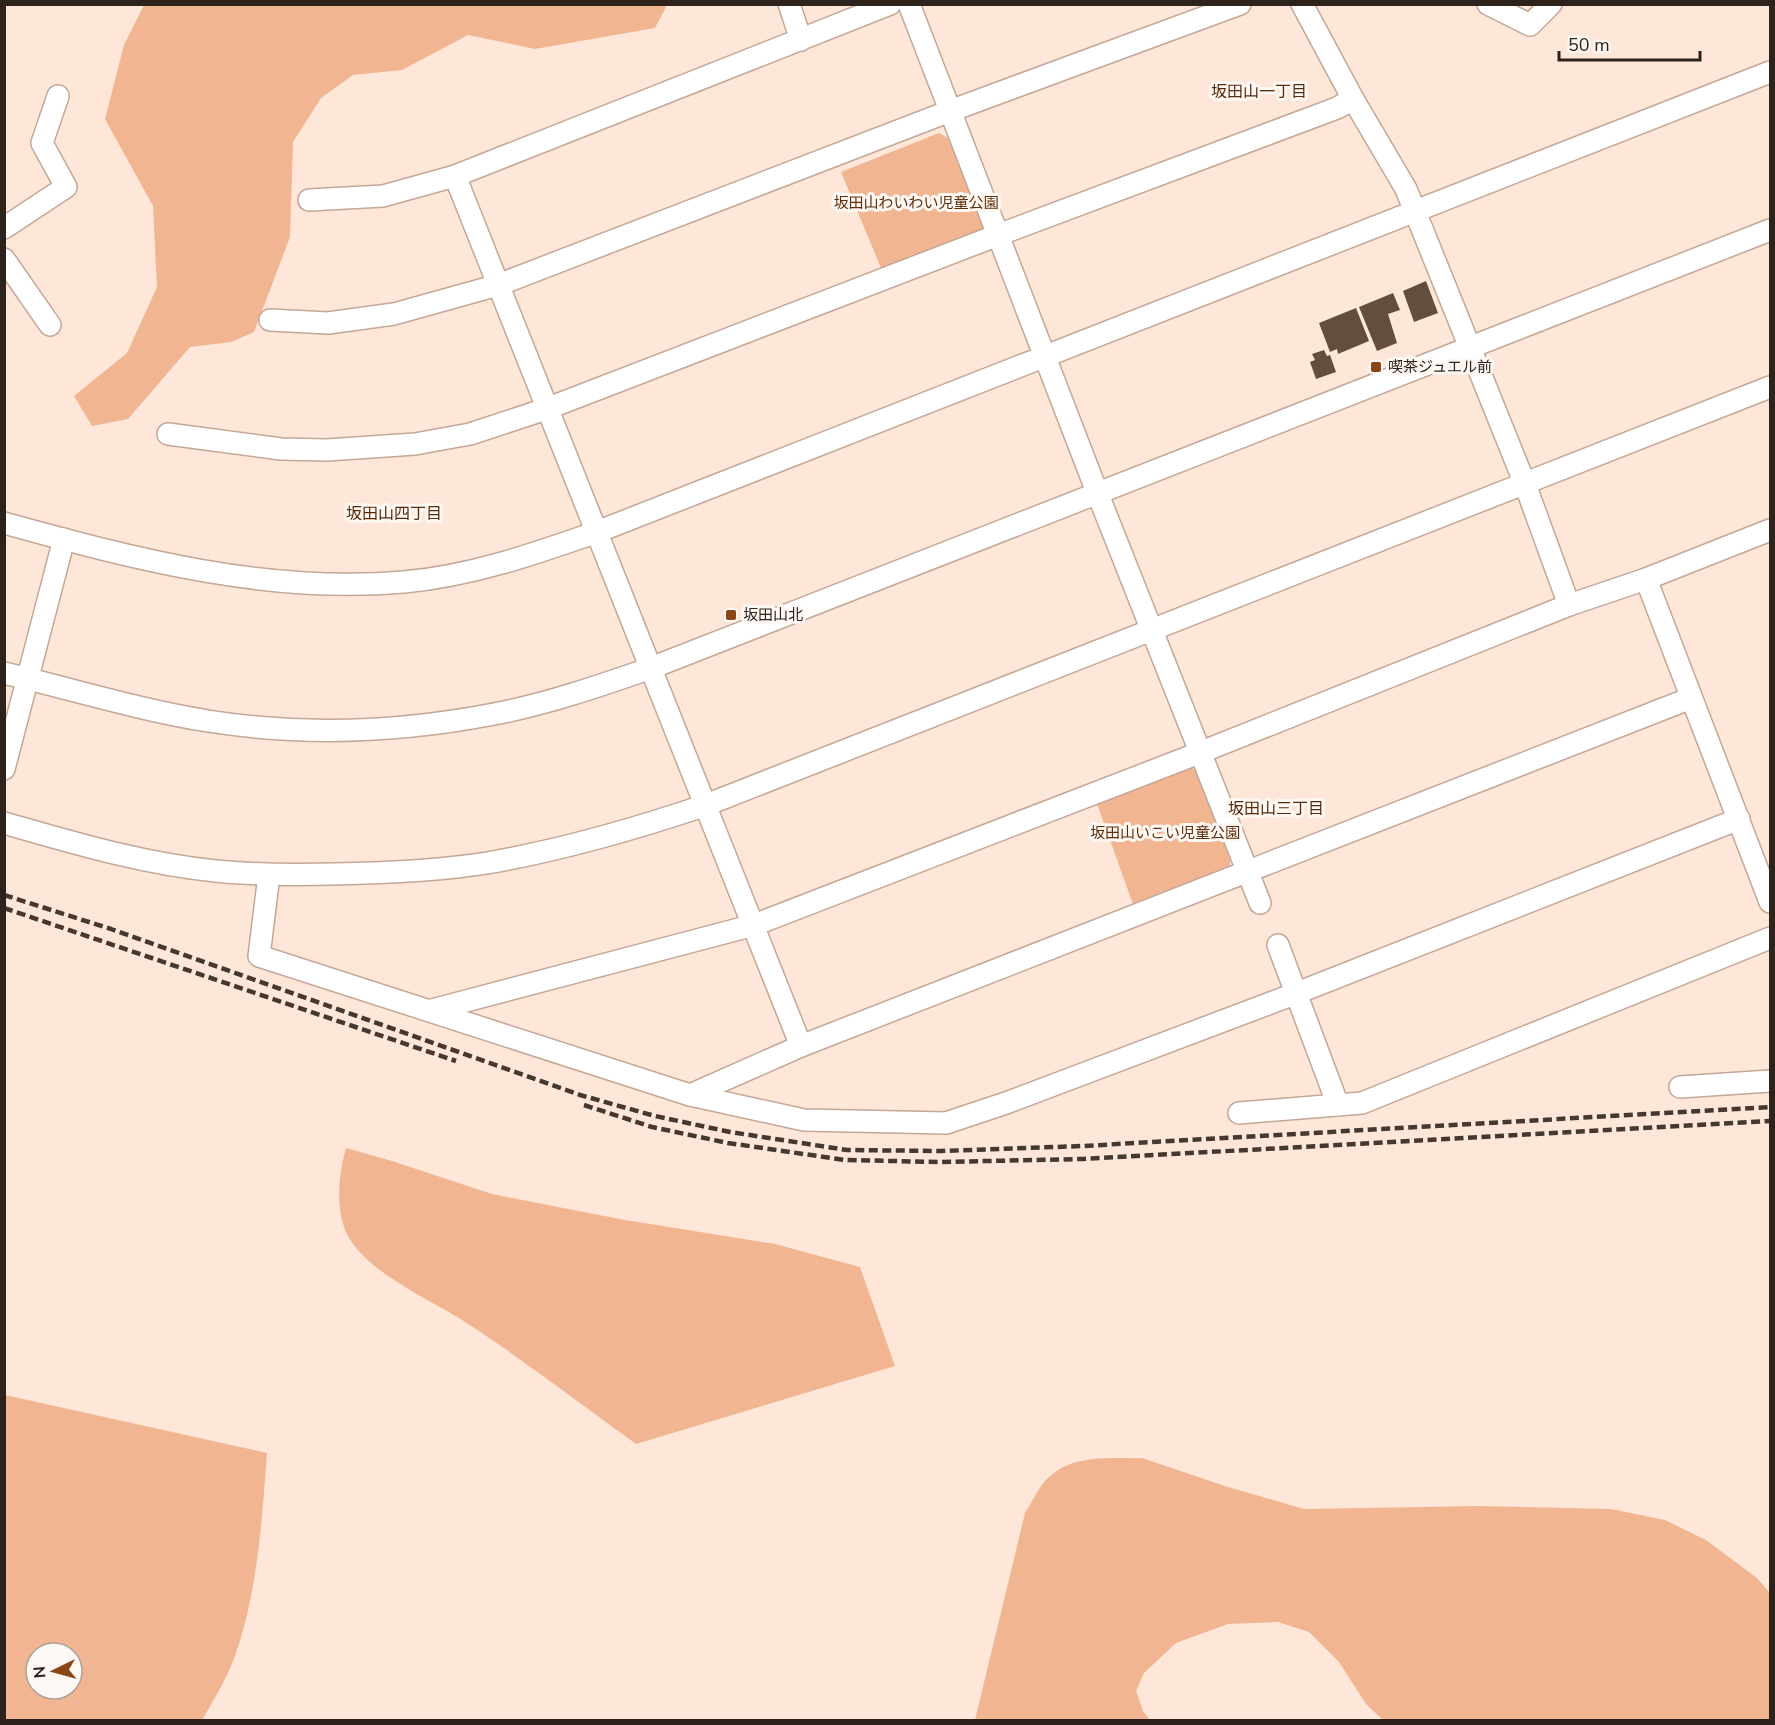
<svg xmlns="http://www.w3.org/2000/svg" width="1775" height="1725" font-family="'Nunito Sans','Noto Sans JP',sans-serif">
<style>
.green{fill:#f1b591;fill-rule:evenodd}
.building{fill:#644c3e}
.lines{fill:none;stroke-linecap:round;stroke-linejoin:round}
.minor-casing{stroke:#c3a797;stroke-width:24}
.minor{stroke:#fff;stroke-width:21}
.rail{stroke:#443831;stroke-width:4.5;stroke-dasharray:9 4.5;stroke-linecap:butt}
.poi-dot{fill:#894616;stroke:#fef8f4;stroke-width:2}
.labels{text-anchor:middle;stroke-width:6;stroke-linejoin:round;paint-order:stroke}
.park-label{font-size:15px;fill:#5f2e08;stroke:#fef8f4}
.poi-label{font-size:15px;fill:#2d221c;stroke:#fef8f4;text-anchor:start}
.neighbourhood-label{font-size:16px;fill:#582b09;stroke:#fef8f4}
</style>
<rect width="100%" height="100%" fill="#fee7d9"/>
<g class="green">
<path d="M144 5V4L667 5 655 28 535 49 468 35 402 70 353 75 321 98 293 142 290 237 254 332 231 342 190 347 128 419 92 426 74 396 127 353 157 287 153 206 105 119 124 45Z"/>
<path d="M939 133 953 141 984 227 977 240 884 275 841 172Z"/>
<path d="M1188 766 1198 772 1230 853V868L1134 907 1096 801Z"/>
<path d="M346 1148 392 1161 492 1194 625 1220 775 1244 860 1267 895 1366 636 1444C581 1404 526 1362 470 1325 435 1302 374 1276 351 1241 334 1216 338 1176 346 1148Z"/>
<path d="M5 1395 267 1453C262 1519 258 1587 237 1650 229 1675 215 1698 202 1720H5ZM36 1653H72V1689H36Z"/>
<path d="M1142 1458 1225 1486 1304 1509 1479 1506 1611 1509 1665 1520 1706 1540 1757 1578 1770 1593V1720H1383L1366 1704 1339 1662 1309 1632 1278 1622 1228 1624 1176 1643 1144 1673 1136 1691 1143 1711 1150 1720H975L1025 1513C1031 1504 1036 1493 1042 1485 1066 1453 1107 1459 1142 1458Z"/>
</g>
<g class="building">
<path d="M1426 281 1438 313 1414 322 1403 291Z"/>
<path d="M1393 293 1400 310 1388 314 1397 343 1377 351 1359 307Z"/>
<path d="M1356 308 1369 341 1338 354 1337 349 1330 352 1319 323Z"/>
<path d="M1324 350 1327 356 1330 355 1336 372 1316 379 1310 362 1315 360 1312 354Z"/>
</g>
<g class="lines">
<defs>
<g id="minor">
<path d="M789 4 801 40"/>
<path d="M909 4 1097 492 1260 903"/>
<path d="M1302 4 1353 99 1406 189 1525 484 1569 605"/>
<path d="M1488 4 1530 25 1551 4"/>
<path d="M455 176 801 1046"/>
<path d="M309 200 383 196 455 176 890 4"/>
<path d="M4 228 66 187 42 143 58 96"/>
<path d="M4 259 50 325"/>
<path d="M270 320 328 323 394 314 498 285 950 111 1240 4"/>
<path d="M168 434 281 449 327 450 415 444 470 434 546 409 998 235 1337 108 1353 99"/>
<path d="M4 523C134 559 268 594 404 582 471 576 534 554 597 532L1770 72"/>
<path d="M1646 579 1770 902"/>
<path d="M4 673C72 689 139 710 208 721 302 736 401 732 494 714 547 704 599 686 651 668L1770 230"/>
<path d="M4 769 64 539"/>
<path d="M4 823C74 843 144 864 216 871 256 875 294 875 334 874 385 873 437 871 487 863 562 850 635 829 706 805L1770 387"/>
<path d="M269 875 259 956 690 1095 804 1120 946 1123 1006 1103 1297 993 1739 819"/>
<path d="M1278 945 1338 1105"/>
<path d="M432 1010 754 925 1199 753 1569 605 1646 579 1770 530"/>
<path d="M1680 1087 1770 1081"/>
<path d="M690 1095 801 1046 1691 698"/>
<path d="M1239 1113 1362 1103 1770 938"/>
</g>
</defs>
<use href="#minor" class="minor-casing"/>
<use href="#minor" class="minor"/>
<g class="rail">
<path d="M4 895 111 929 580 1095 655 1116 730 1132 847 1150 941 1151 1083 1146 1770 1107"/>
<path d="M4 908 456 1061"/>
<path d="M584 1105 652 1127 728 1143 845 1160 940 1162 1083 1159 1770 1121"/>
</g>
</g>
<g class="poi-dot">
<rect x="1370" y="361" width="12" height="12" rx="3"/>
<rect x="725" y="609" width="12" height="12" rx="3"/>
</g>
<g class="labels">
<g class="park-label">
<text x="916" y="208">坂田山わいわい児童公園</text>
<text x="1165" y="838">坂田山いこい児童公園</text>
</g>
<g class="poi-label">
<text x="1388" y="372">喫茶ジュエル前</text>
<text x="743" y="620">坂田山北</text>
</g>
<g class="neighbourhood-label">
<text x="1259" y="97">坂田山一丁目</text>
<text x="394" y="519">坂田山四丁目</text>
<text x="1276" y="814">坂田山三丁目</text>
</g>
</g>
<rect width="1775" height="1725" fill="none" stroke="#2d221c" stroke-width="12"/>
<g transform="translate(54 1671) rotate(265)"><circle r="28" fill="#fef8f4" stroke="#aaa29e" stroke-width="1.5"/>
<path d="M0-4.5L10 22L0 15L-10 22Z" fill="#894616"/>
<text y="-9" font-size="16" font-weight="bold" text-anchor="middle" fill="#2d221c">N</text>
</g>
<path d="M1559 51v9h141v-9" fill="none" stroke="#2d221c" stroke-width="3"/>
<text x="1568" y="51" font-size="18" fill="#2d221c" stroke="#fef8f4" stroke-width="4.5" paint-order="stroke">50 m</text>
</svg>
